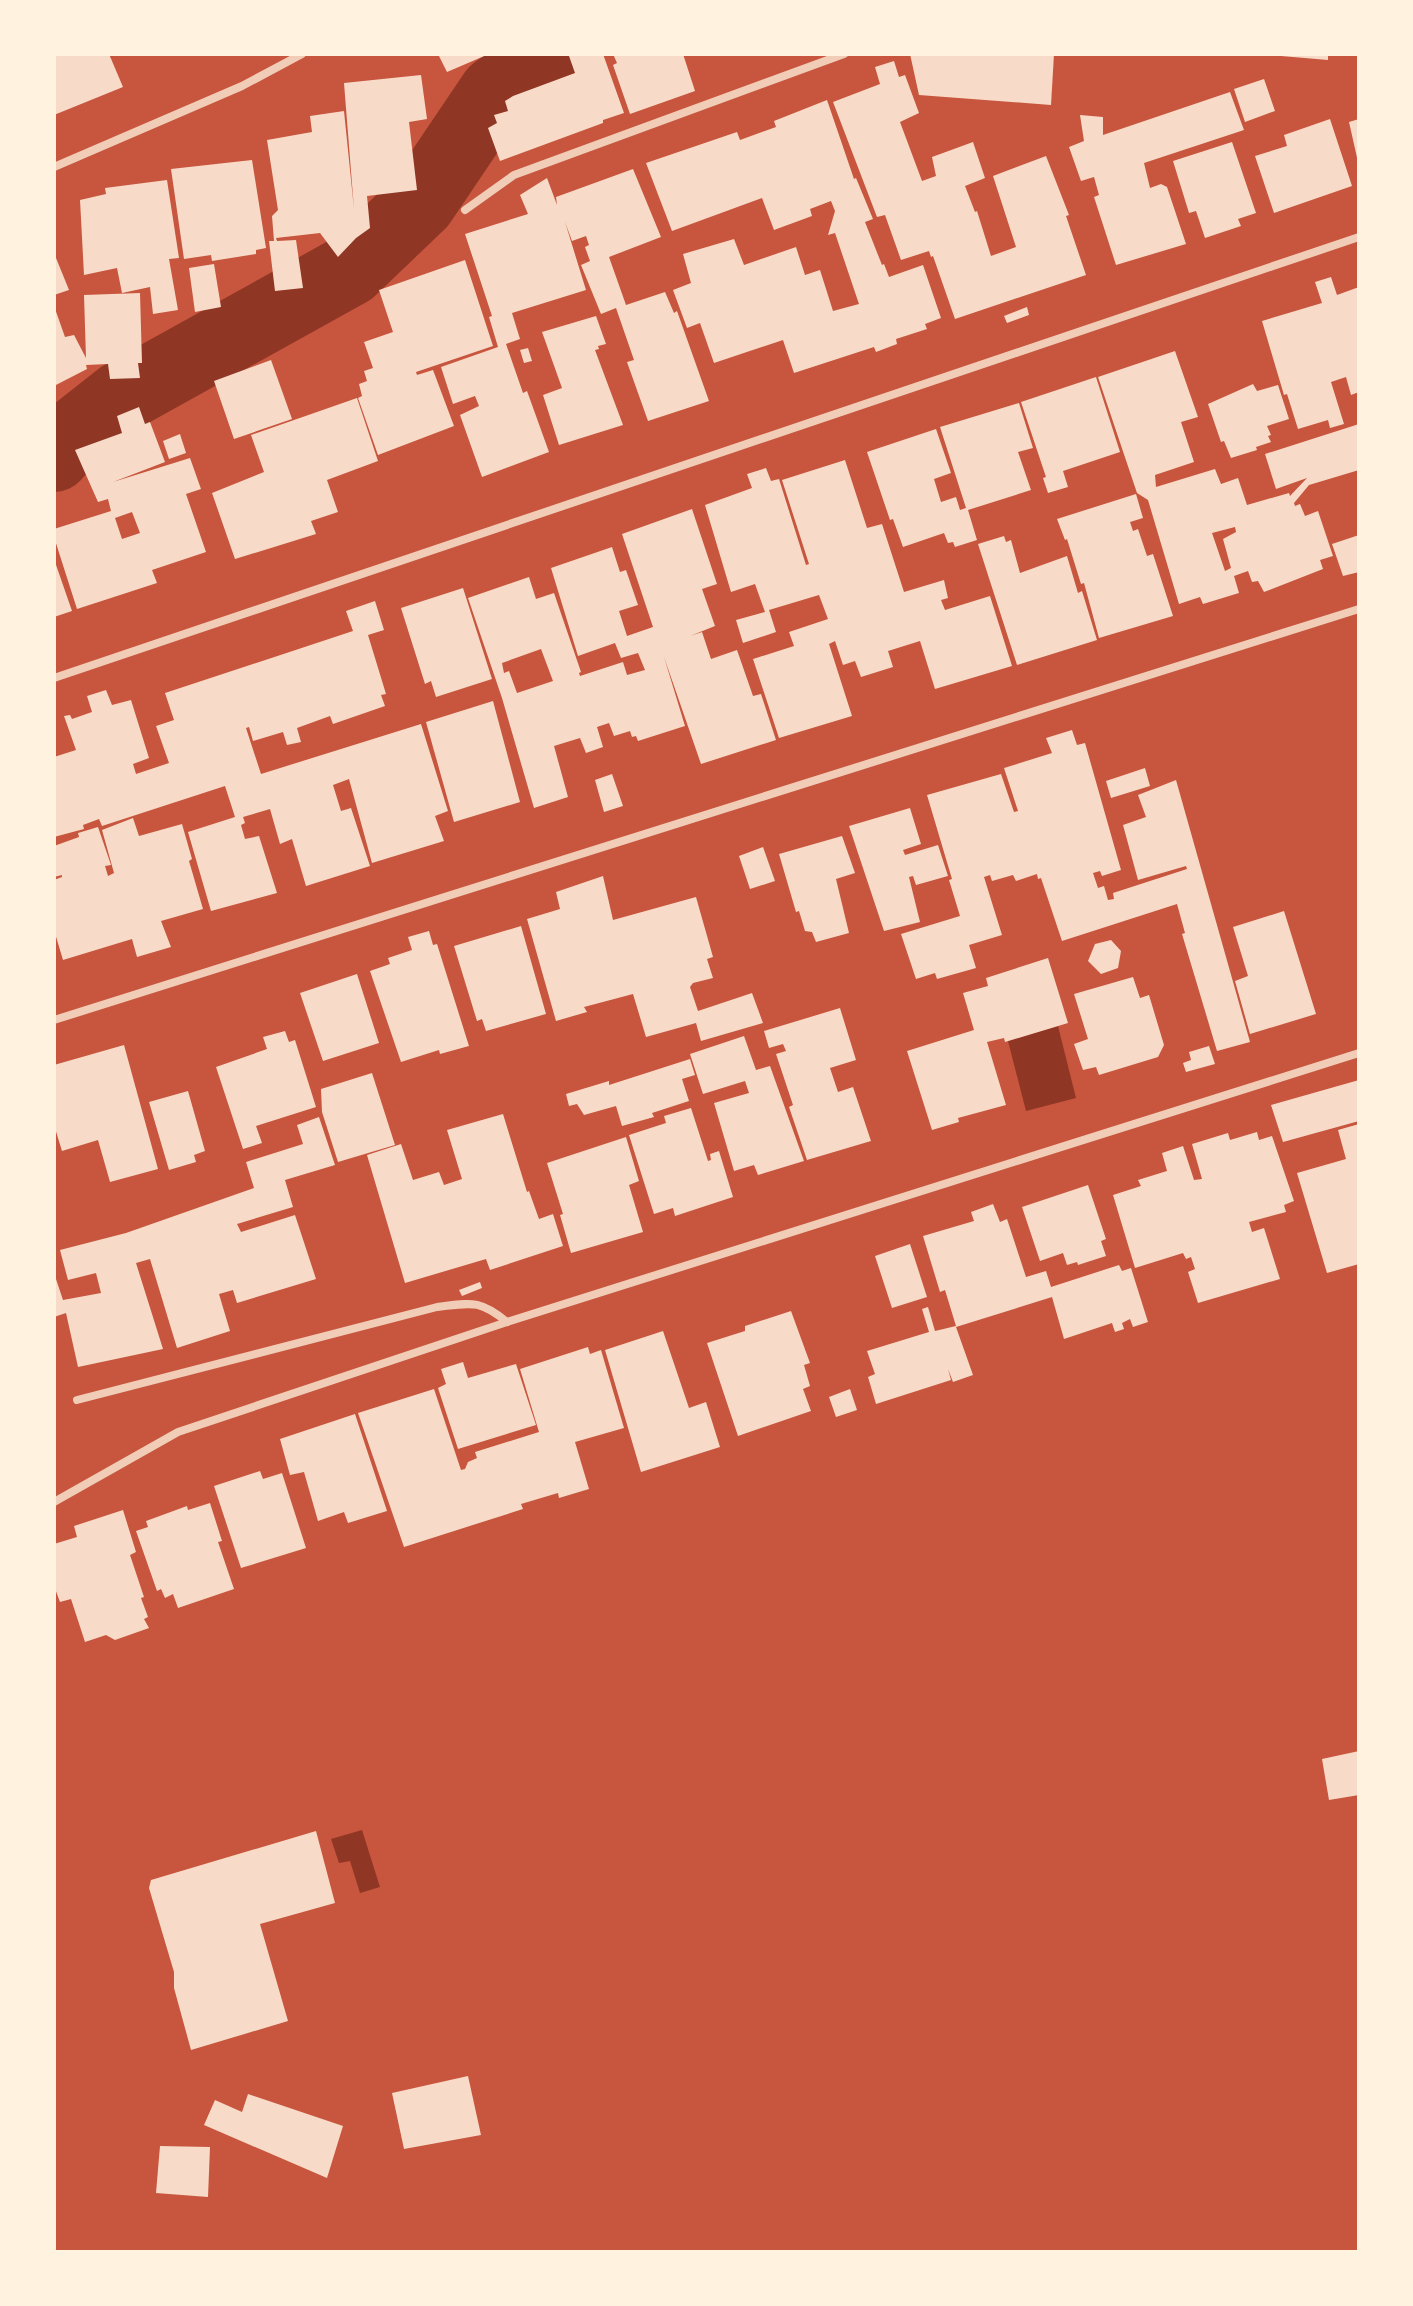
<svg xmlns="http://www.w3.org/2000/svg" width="1413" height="2306" font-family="'Times New Roman',serif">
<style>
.water{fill:#8f3625}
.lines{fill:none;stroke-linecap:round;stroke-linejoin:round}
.river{stroke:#8f3625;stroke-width:72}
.building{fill:#f7dbc8;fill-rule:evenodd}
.minor{stroke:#f1ccb7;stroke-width:8}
</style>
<rect width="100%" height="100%" fill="#c8553d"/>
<g class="water">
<path d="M1058 1026 1076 1098 1026 1111 1008 1041Z"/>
<path d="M362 1830 380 1887 360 1893 350 1861 339 1863 331 1839Z"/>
</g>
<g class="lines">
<path class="river" d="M54 456 74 434 121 397 350 270 420 203 495 92 547 54"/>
</g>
<g class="building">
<path d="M54 54H109L123 87 54 115Z"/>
<path d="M438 54H489L447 72Z"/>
<path d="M571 54H603L624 113 603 120V123L500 161 488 128 497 123 494 115 508 111 505 101 513 96 575 73 569 56Z"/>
<path d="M613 54H683L695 91 630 114 613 65 617 63Z"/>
<path d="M910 54H1054L1051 105 919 95Z"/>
<path d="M1282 54H1328V60L1281 56Z"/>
<path d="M894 61 899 77 905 75 919 113 900 122 922 181 936 176 932 157 973 142 985 178 965 186 975 212 977 211 991 256 1016 247 993 176 1046 156 1069 215 1066 216 1086 275 955 319 933 256 931 257 929 251 901 260 885 215 877 217 833 102 880 84 875 67Z"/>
<path d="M421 75 427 119 409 122 417 190 367 196 370 228 356 238 338 257 320 233 276 238 277 241 296 240 303 288 275 291 269 241H274L272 216 278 210 267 140 312 132 310 116 344 111 354 209 344 83Z"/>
<path d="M1264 79 1275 111 1245 122 1234 89Z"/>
<path d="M1230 92 1244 130 1144 163 1150 188 1161 184 1167 187 1186 244 1116 265 1094 197 1099 195 1094 177 1081 181 1069 147 1084 141 1080 115 1103 117V135Z"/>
<path d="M827 100 854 179 856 178 873 219 865 222 882 265 884 264 889 277 923 265 941 318 925 324 927 329 896 339 897 344 876 352 874 347 794 373 783 340 714 363 700 323 687 328 673 290 691 283 683 254 734 239 744 265 796 247 805 275 820 270 833 311 859 304 835 233 828 235 835 211 831 201 810 209 812 216 774 230 762 198 672 231 646 163 737 132 740 140 776 127 774 121Z"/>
<path d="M1330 119 1352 186 1274 213 1255 156 1287 146 1284 135Z"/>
<path d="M1359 119V162H1358L1349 122Z"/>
<path d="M1232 142 1256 213 1238 219 1241 226 1205 238 1196 211 1189 213 1173 161Z"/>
<path d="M252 160 266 248 256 250V254L212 261 211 255 184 259 171 169Z"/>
<path d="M633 169 661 237 609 257 626 305 665 292 674 313 677 311 709 401 648 421 627 362 634 360 616 308 601 314 581 265 590 261 585 247 589 245 586 236 572 241 565 222 586 290 512 313 520 339 506 344 523 393 527 391 549 452 482 477 460 415 479 406 475 396 453 404 441 367 498 347 489 317 492 316 465 234 528 214 520 195 547 178 557 205 556 197Z"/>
<path d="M167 180 179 258 169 259 178 310 153 314 150 287 122 293 117 268 84 275 80 200 106 194 105 188Z"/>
<path d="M54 253 69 290 54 295Z"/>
<path d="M465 260 493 346 416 372 417 375 433 370 454 426 378 455 358 398 362 396 359 384 367 381 364 371 373 368 364 342 393 332 379 290Z"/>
<path d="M214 264 221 307 195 312 189 268Z"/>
<path d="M1331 277 1337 295 1359 287V392L1351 395 1346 377 1331 382 1344 424 1330 428 1328 420 1298 429 1287 394 1284 395 1262 321 1322 303 1315 282Z"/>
<path d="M140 293 142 363H138L140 378 110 379 108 364 86 365 87 369 54 386V306L65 337 74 335 86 358 84 295Z"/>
<path d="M1027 307 1029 315 1007 323 1004 316Z"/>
<path d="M596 316 606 344 598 346 599 349 595 350 623 425 559 445 543 395 562 388 542 332Z"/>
<path d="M528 348 532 361 524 363 520 350Z"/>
<path d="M1175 351 1198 417 1181 422 1194 462 1155 475 1156 487 1215 469 1221 484 1238 478 1247 505 1289 493 1290 496 1307 478 1276 489 1265 454 1359 424V470L1309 485 1294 503 1295 506 1300 504 1305 516 1318 511 1333 556 1320 560 1323 569 1264 592 1258 581 1252 582 1248 571 1234 576 1239 593 1203 604 1200 597 1179 604 1148 500 1137 493 1098 377ZM1235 527 1236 532 1223 539 1231 568 1225 571 1212 533Z"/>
<path d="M271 360 292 419 234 439 214 381Z"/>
<path d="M1096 377 1120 452 1063 471 1068 487 1048 493 1043 478 1046 477 1021 402Z"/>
<path d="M1253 384 1257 391 1278 385 1289 419 1267 426 1271 435 1268 436 1271 442 1256 447 1257 450 1231 458 1224 441 1221 442 1208 404Z"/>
<path d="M357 398 378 461 327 480 338 512 311 521 316 534 235 559 212 493 264 472 251 435Z"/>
<path d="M1019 403 1033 448 1018 452 1031 490 968 510 977 540 955 547 953 542 948 543 944 533 903 547 893 519 890 520 867 452 936 429 951 473 934 479 941 502 956 497 960 510 966 508 940 427Z"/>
<path d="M139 407 145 424 150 422 165 462 113 482 190 458 201 489 186 494 206 552 152 570 157 583 77 609 54 537V529L111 511 108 499 98 502 75 450 122 433 117 416ZM132 512 140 533 122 539 115 518Z"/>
<path d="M180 434 186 453 169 459 163 441Z"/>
<path d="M845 460 867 528 882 524 904 592 944 580 948 598 941 600 945 610 990 596 1012 666 935 689 920 641 888 651 893 667 861 677 855 661 843 665 835 641 829 644 852 716 779 738 753 659 794 646 789 632 828 619 819 595 769 610 776 632 743 643 736 620 765 612 755 584 731 592 705 505 752 488 747 474 766 468 771 481 779 479 806 565 809 564 782 480Z"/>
<path d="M1136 494 1143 518 1130 522 1133 531 1138 529 1147 556 1153 554 1173 616 1099 638 1084 583 1081 584 1067 539 1065 540 1057 519Z"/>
<path d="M692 509 717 584 702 589 715 626 690 636 702 632 711 659 737 650 753 696 761 694 776 740 701 764 664 657 685 726 638 741 636 736 632 737 630 731 614 736 609 723 597 727 603 747 586 753 580 738 554 746 568 797 534 808 502 698 468 598 529 577 536 599 554 593 581 672 579 673 580 676 623 662 627 675 645 670 638 653 621 658 615 643 578 656 551 568 612 547 620 572 626 570 638 605 619 611 627 636 653 627 622 534ZM541 649 553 681 517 693 509 671 504 673 502 663Z"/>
<path d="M1359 535V572L1343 576 1332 544Z"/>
<path d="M1004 536 1006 542 1011 540 1020 573 1067 556 1078 593 1082 591 1097 640 1017 665 978 544Z"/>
<path d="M54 559 72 611 54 617Z"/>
<path d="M463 588 492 679 436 697 431 681 425 684 401 608Z"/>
<path d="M375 601 384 630 368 635 386 694 381 695 385 706 333 724 330 716 297 728 301 742 287 745 283 732 253 741 249 727 246 728 261 774 421 724 448 811 435 816 444 841 372 863 349 779 333 785 341 811 351 808 370 866 306 886 292 839 280 844 270 809 243 817 245 823 241 825 245 839 259 836 277 893 211 911 188 832 235 817 225 786 102 826 99 819 83 825 84 829 54 837V757L76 750 64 716 70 715 72 719 92 712 87 696 106 690 112 705 131 700 149 758 133 764 136 774 169 763 156 726 174 720 165 693 353 631 346 611Z"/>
<path d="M493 701 520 802 454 822 426 722Z"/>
<path d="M1072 730 1077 745 1085 743 1121 870 1102 876 1100 871 1093 873 1098 888 1104 886 1108 900 1114 899 1113 893 1187 869 1186 866 1138 880 1123 825 1146 817 1138 795 1176 780 1250 1042 1217 1051 1182 934 1185 933 1177 904 1062 941 1041 878 1038 879 1037 874 1016 881 1013 875 992 881 990 875 984 877 1002 935 969 945 976 968 937 979 935 973 916 979 901 934 960 916 949 880 952 879 927 795 1001 774 1014 812 1018 811 1004 768 1052 753 1046 738Z"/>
<path d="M1145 768 1150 786 1111 798 1106 781Z"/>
<path d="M612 774 623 806 604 812 595 780Z"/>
<path d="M910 808 921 844 903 850 905 855 938 845 948 876 916 885 913 876 909 877 920 922 884 931 849 826Z"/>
<path d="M133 818 139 836 182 824 192 859 189 861 203 909 161 921 171 947 137 957 132 939 63 960 54 930V880L62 877V875L54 877V846L79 837 78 833 98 827 111 865 105 866 108 876 114 873 102 830Z"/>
<path d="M842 836 855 873 836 879 849 933 816 942 812 932 805 931 799 911 796 912 779 854Z"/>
<path d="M763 847 775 881 750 889 739 856Z"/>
<path d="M603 876 613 920 696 897 713 957 707 959 713 978 693 983 690 987 698 1011 752 993 763 1023 701 1041 696 1023 646 1037 633 994 584 1007 587 1012 556 1021 527 919 560 909 556 892Z"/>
<path d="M1284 911 1316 1014 1250 1034 1235 981 1248 976 1233 927Z"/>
<path d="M521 926 546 1014 486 1031 482 1019 477 1021 454 946Z"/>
<path d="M429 931 433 945 437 944 469 1046 440 1054 439 1050 401 1062 370 971 390 964 388 958 412 950 408 937Z"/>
<path d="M1111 940 1121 951 1118 968 1101 974 1088 961 1095 944Z"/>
<path d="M1048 958 1068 1023 1005 1042 1004 1038 987 1042 1006 1105 958 1118 959 1122 932 1130 907 1051 974 1030 963 993 988 986 986 978Z"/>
<path d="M357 974 379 1043 323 1061 300 993Z"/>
<path d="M1133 977 1140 998 1149 995 1164 1045 1158 1057 1099 1075 1096 1067 1083 1070 1074 1044 1088 1039 1074 994Z"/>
<path d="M840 1008 856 1060 830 1068 838 1092 853 1087 871 1141 807 1160 789 1107 793 1105 776 1054 786 1051 783 1044 769 1048 764 1031Z"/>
<path d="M285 1031 289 1042 295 1040 316 1107 256 1126 262 1143 243 1149 216 1067 267 1049 263 1037Z"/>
<path d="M744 1036 756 1070 770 1066 804 1161 758 1175 754 1165 734 1171 714 1103 749 1093 745 1081 703 1094 690 1054Z"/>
<path d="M124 1045 158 1169 110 1182 98 1140 62 1151 54 1125V1065Z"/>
<path d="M1209 1046 1215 1064 1186 1072 1183 1063 1191 1060 1189 1052Z"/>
<path d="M690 1059 695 1075 682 1079 689 1101 652 1113 654 1117 622 1126 616 1106 584 1115 577 1104 569 1106 566 1094 609 1081V1085Z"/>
<path d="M372 1073 395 1145 338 1162 322 1112 321 1089Z"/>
<path d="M1359 1080V1121L1283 1142 1271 1105Z"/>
<path d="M188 1091 205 1151 194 1155 196 1162 169 1170 149 1102Z"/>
<path d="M691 1108 708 1161 711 1160 710 1154 719 1151 733 1197 675 1216 673 1208 654 1214 629 1135 666 1123 664 1116Z"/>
<path d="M503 1114 527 1192 529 1191 539 1219 553 1214 563 1246 490 1270 486 1259 405 1283 367 1155 401 1144 413 1180 439 1172 444 1185 462 1179 447 1130Z"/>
<path d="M319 1117 335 1165 285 1180 293 1207 237 1224 241 1232 295 1215 316 1279 237 1303 233 1290 219 1294 230 1331 177 1348 150 1259 136 1263 163 1349 78 1367 66 1313 54 1317V1273L63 1300 101 1293 96 1273 68 1280 60 1250 126 1233 254 1188 246 1162 303 1144 297 1125Z"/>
<path d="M1359 1124V1264L1327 1273 1297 1173 1346 1159 1338 1130Z"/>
<path d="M1257 1132 1259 1140 1272 1136 1294 1201 1284 1205 1286 1212 1249 1222 1252 1232 1264 1228 1280 1279 1198 1303 1188 1272 1195 1269 1191 1257 1186 1259 1183 1253 1135 1268 1113 1195 1141 1186 1138 1180 1167 1171 1162 1153 1183 1146 1194 1180 1202 1179 1192 1144 1228 1133 1230 1140Z"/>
<path d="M626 1137 639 1181 629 1185 643 1232 571 1253 560 1215 563 1214 547 1163Z"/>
<path d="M1088 1185 1106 1239 1101 1241 1106 1256 1078 1265 1077 1262 1067 1265 1063 1253 1040 1261 1022 1207Z"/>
<path d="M993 1204 1000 1222 1007 1219 1026 1277 1046 1271 1051 1287 1119 1265 1122 1271 1131 1268 1148 1322 1133 1327 1130 1319 1122 1323 1124 1329 1115 1332 1112 1323 1064 1339 1052 1297 956 1327 973 1375 953 1382 948 1369 951 1380 876 1404 868 1377 875 1374 867 1351 929 1332 922 1309 928 1307 935 1331 956 1326 945 1290 940 1292 923 1236 974 1221 971 1212Z"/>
<path d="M910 1244 927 1297 892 1308 875 1256Z"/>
<path d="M480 1282 482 1288 462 1296 459 1290Z"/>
<path d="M791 1311 810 1363 804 1365 810 1386 803 1389 811 1411 738 1436 707 1343 745 1331V1326Z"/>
<path d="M663 1331 689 1408 706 1402 720 1447 641 1472 605 1350Z"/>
<path d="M588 1347 590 1354 601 1350 624 1428 575 1442 589 1489 559 1498 558 1493 521 1504 523 1509 404 1547 358 1413 434 1389 461 1470 465 1469 468 1462 477 1458 475 1452 539 1432 520 1369Z"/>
<path d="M463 1362 468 1378 516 1364 536 1425 458 1449 438 1388 446 1384 441 1369Z"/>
<path d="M850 1389 857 1410 836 1417 829 1397Z"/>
<path d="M355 1414 387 1511 348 1523 344 1512 318 1521 304 1472 290 1475 280 1439Z"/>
<path d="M260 1471 263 1479 282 1473 306 1548 241 1568 214 1486Z"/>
<path d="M210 1503 222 1541 218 1542 234 1589 178 1608 173 1594 165 1598 161 1589 157 1591 136 1531 148 1527 146 1521 187 1506 188 1510Z"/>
<path d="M123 1510 136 1552 130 1555 144 1597 141 1598 148 1617 144 1619 149 1628 115 1640 106 1635 85 1642 71 1599 60 1602 54 1586V1544L77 1537 74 1526Z"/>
<path d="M1359 1751V1795L1329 1800 1322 1759Z"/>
<path d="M316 1831 335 1903 260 1924 288 2021 191 2050 174 1988V1972L149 1888 151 1880Z"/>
<path d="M468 2076 481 2135 404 2149 392 2093Z"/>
<path d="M248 2094 343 2126 327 2178 204 2125 215 2100 242 2112Z"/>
<path d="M160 2146 210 2147 208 2197 156 2193Z"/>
</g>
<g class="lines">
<g class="minor">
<path d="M54 167 242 86 302 54"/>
<path d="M465 210 514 175 844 54"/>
<path d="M54 678 1359 237"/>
<path d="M54 1020 1359 609"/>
<path d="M77 1400 437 1307C471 1303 479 1299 507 1322"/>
<path d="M54 1502 178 1432 507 1322 1359 1053"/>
</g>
</g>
<rect width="1413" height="2306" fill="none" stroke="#fff3e0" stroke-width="112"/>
</svg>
